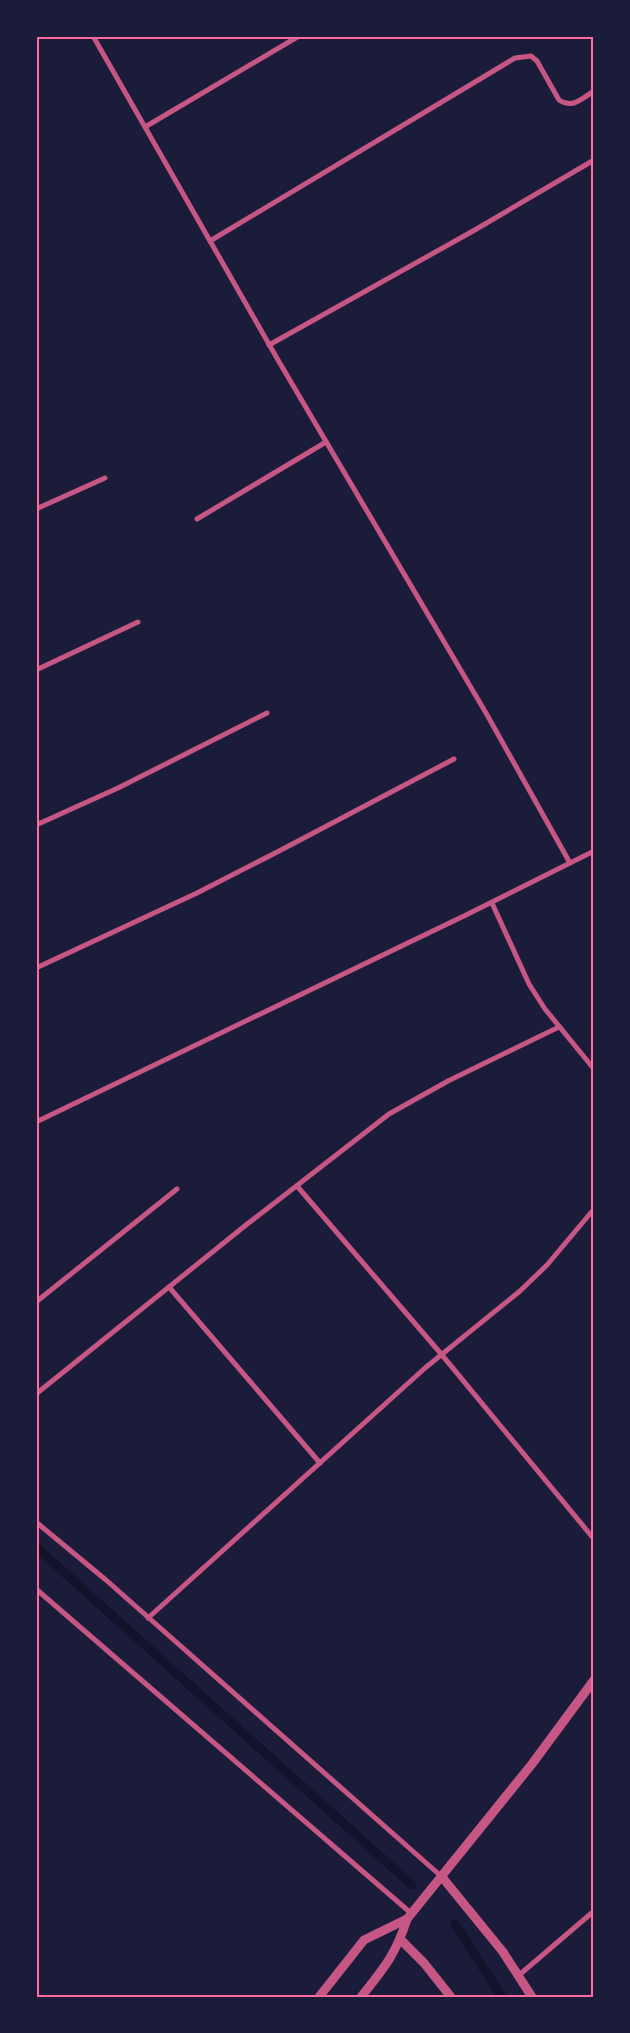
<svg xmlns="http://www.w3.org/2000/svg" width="630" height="2033" font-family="Rubik,sans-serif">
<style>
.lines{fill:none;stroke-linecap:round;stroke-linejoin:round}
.stream{stroke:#12122b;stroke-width:9}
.minor{stroke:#c65784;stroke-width:5}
.tertiary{stroke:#c65784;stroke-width:9}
.neatline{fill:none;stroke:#ff6b9d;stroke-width:2}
</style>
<rect width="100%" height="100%" fill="#1b1b3a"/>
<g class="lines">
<g class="stream">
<path d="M36 1547 412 1885"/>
<path d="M455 1924 502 1997"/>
</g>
<g class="minor">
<path d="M93 36 278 360 486 713 570 863"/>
<path d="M145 127 299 36"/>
<path d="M210 241 515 58 531 56 537 61 559 100C573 109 581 99 594 91"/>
<path d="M269 345 473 231 594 160"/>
<path d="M36 509 105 478"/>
<path d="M197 519 326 442"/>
<path d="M36 670 138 622"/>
<path d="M36 825 118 788 267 713"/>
<path d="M492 903 529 984 545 1009 594 1069"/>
<path d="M36 968 197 893 281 850 454 759"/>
<path d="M36 1122 466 915 594 851"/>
<path d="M297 1186 442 1355 594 1539"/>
<path d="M169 1287 320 1463"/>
<path d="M36 1302 177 1189"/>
<path d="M36 1394 246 1225 389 1114 448 1081 559 1027"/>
<path d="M36 1522 106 1580 442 1877"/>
<path d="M36 1589 412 1914"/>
<path d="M148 1618 425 1368 520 1291 547 1265 594 1209"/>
<path d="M518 1976 594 1911"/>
</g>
<g class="tertiary">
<path d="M442 1877 503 1952 532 1997"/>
<path d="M401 1940 424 1963 451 1997"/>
<path d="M319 1997 364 1940 407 1919"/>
<path d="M361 1997C384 1968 396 1954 407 1919L532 1764 594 1680"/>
</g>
</g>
<rect width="630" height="2033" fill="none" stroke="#1b1b3a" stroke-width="75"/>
<rect x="38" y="38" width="554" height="1958" class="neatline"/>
</svg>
